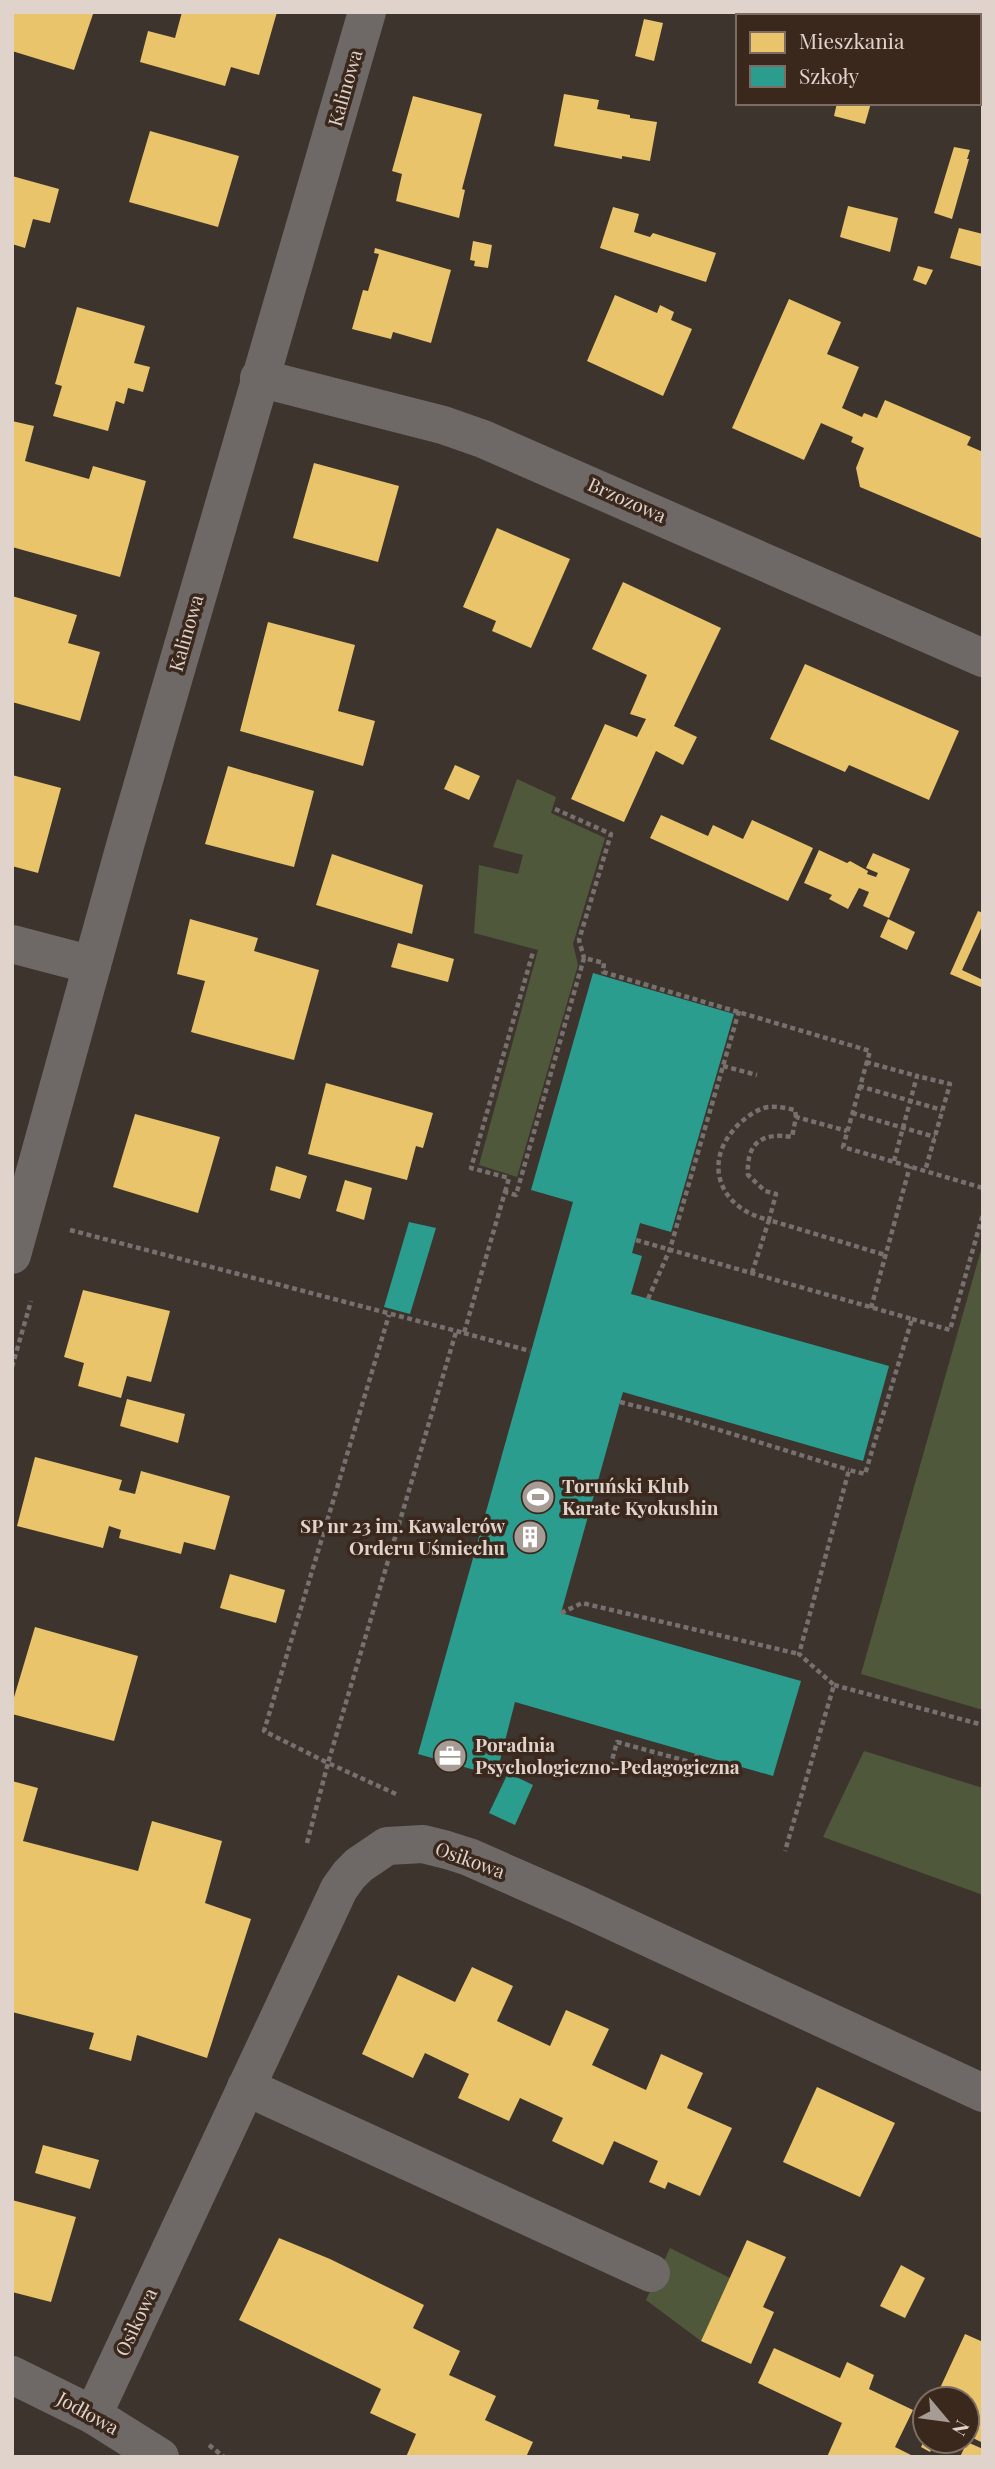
<svg xmlns="http://www.w3.org/2000/svg" width="995" height="2469" font-family="'Playfair Display',serif">
<style>
.green{fill:#50583b}
.homes{fill:#e9c46a}
.schools{fill:#2a9d8f}
.lines{fill:none;stroke-linecap:round;stroke-linejoin:round}
.path{stroke:#76706e;stroke-width:4.5;stroke-dasharray:5 3.5;stroke-linecap:butt}
.street{stroke:#6e6967;stroke-width:38}
.labels{text-anchor:middle;stroke-width:7;stroke-linejoin:round;paint-order:stroke}
.street-label{font-size:19px;fill:#e0d3cc;stroke:#3b281d}
.poi-label{font-size:19px;font-weight:bold;fill:#e0d3cc;stroke:#3b281d;text-anchor:start}
</style>
<rect width="100%" height="100%" fill="#3e342e"/>
<g class="green">
<path d="M517 779 556 797 551 813 605 838 573 944 578 965 517 1177 479 1165 538 950 474 933 479 865 518 874 523 855 493 847Z"/>
<path d="M983 1243V1710L861 1674Z"/>
<path d="M864 1751 983 1788V1895L823 1837Z"/>
<path d="M670 2248 730 2278 701 2341 646 2300Z"/>
</g>
<g class="homes">
<path d="M12 12 93 14 74 70 12 51Z"/>
<path d="M182 12H277L259 75 231 67 225 86 140 62 148 31 175 38Z"/>
<path d="M873 12H983V16L980 26 979 16H872Z"/>
<path d="M644 19 663 23 654 61 635 56Z"/>
<path d="M564 94 599 100 597 109 630 115V118L657 122 650 161 622 156V159L554 146Z"/>
<path d="M413 96 482 114 462 189 465 190 459 218 396 201 402 174 392 171Z"/>
<path d="M837 103H871L865 124 834 116Z"/>
<path d="M150 131 239 156 218 227 129 202Z"/>
<path d="M954 147 970 150 967 159H969L952 219 934 213Z"/>
<path d="M12 176 59 189 50 223 33 219 25 248 12 244Z"/>
<path d="M848 206 898 218 890 252 840 237Z"/>
<path d="M613 207 639 214 634 232 650 237 653 233 716 253 706 282 600 248Z"/>
<path d="M959 228 983 234V267L950 258Z"/>
<path d="M473 241 492 245 488 268 474 266 475 261 470 260Z"/>
<path d="M375 248 451 270 431 343 393 332 391 339 352 329 363 290 368 291 379 254 374 253Z"/>
<path d="M918 266 933 270 926 285 913 280Z"/>
<path d="M615 295 657 313 660 305 674 312 671 320 692 329 663 396 587 361Z"/>
<path d="M789 299 841 322 827 354 859 367 842 408 862 417 864 413 877 418 885 400 971 437 967 445 983 452V539L860 487 856 468 864 448 851 442 853 437 821 423 804 460 732 428Z"/>
<path d="M77 307 145 326 134 363 150 367 143 392 128 388 124 404 116 401 108 431 53 416 62 386 55 384Z"/>
<path d="M12 421 34 426 25 461 89 479 93 466 146 481 120 577 12 547Z"/>
<path d="M314 463 399 486 378 562 293 538Z"/>
<path d="M497 528 570 559 531 648 492 631 496 621 463 607Z"/>
<path d="M623 582 721 628 674 726 697 737 683 765 656 751 624 822 571 799 605 724 637 737 646 719 630 714 647 675 592 649Z"/>
<path d="M12 596 77 615 68 643 100 652 80 721 12 702Z"/>
<path d="M268 622 355 645 338 711 375 721 363 766 240 731Z"/>
<path d="M805 664 959 731 929 800 849 765 845 772 770 739Z"/>
<path d="M455 765 480 776 469 800 444 789Z"/>
<path d="M228 766 314 791 294 867 205 844Z"/>
<path d="M12 775 61 788 38 873 12 866Z"/>
<path d="M661 815 708 836 713 825 743 839 752 820 813 848 788 901 650 838Z"/>
<path d="M819 850 847 863 850 861 868 871 867 874 876 877 878 873 866 868 873 853 910 869 889 918 863 906 869 892 859 888 848 909 829 899 832 895 804 883Z"/>
<path d="M332 854 423 885 412 934 316 905Z"/>
<path d="M978 911 983 913V924L962 970 983 980V988L950 974Z"/>
<path d="M190 919 258 938 254 951 319 970 294 1060 191 1032 205 981 177 974Z"/>
<path d="M888 919 915 932 907 950 880 937Z"/>
<path d="M398 943 454 959 448 982 391 967Z"/>
<path d="M326 1083 433 1113 423 1148 416 1146 407 1180 308 1154Z"/>
<path d="M135 1114 220 1137 198 1213 113 1187Z"/>
<path d="M276 1166 307 1176 300 1199 270 1190Z"/>
<path d="M345 1180 372 1188 364 1220 336 1211Z"/>
<path d="M83 1290 170 1311 151 1382 127 1376 121 1398 78 1386 84 1363 64 1357Z"/>
<path d="M127 1399 185 1414 178 1443 120 1426Z"/>
<path d="M35 1457 122 1480 119 1490 135 1494 141 1471 230 1496 215 1550 184 1542 181 1554 119 1538 121 1530 109 1526 103 1548 17 1526Z"/>
<path d="M230 1574 285 1590 276 1623 220 1608Z"/>
<path d="M35 1627 138 1656 114 1741 12 1714V1704Z"/>
<path d="M12 1781 38 1788 23 1841 138 1871 152 1821 222 1841 205 1903 251 1919 207 2058 137 2035 131 2061 89 2049 94 2033 12 2012Z"/>
<path d="M472 1967 513 1986 497 2021 550 2046 566 2010 609 2029 592 2065 646 2090 661 2054 703 2073 687 2108 732 2128 700 2196 668 2182 665 2189 649 2182 658 2161 614 2141 603 2165 552 2141 563 2118 520 2098 509 2121 458 2098 469 2074 425 2053 413 2078 362 2054 398 1975 455 2002Z"/>
<path d="M817 2087 895 2123 860 2197 783 2162Z"/>
<path d="M43 2145 99 2160 90 2189 35 2173Z"/>
<path d="M12 2200 76 2217 51 2302 12 2292Z"/>
<path d="M279 2238 330 2259 424 2305 413 2328 460 2351 449 2375 496 2396 485 2420 533 2442 526 2457H406L416 2434 370 2413 381 2389 239 2320Z"/>
<path d="M747 2240 786 2257 763 2307 774 2312 751 2364 701 2341Z"/>
<path d="M901 2265 925 2278 905 2318 880 2306Z"/>
<path d="M965 2334 983 2342V2443L967 2435V2399H935Z"/>
<path d="M774 2348 840 2378 847 2362 874 2375 869 2389 913 2410 895 2447 915 2457H827L842 2423 758 2383Z"/>
<path d="M924 2441H936L930 2452 921 2447Z"/>
<path d="M967 2442 983 2449V2457H960Z"/>
</g>
<g class="schools">
<path d="M593 973 734 1014 671 1232 640 1223 632 1253 642 1256 631 1294 889 1366 863 1461 623 1392 620 1402 561 1613 801 1681 773 1776 515 1702 496 1776 418 1754 573 1202 531 1190Z"/>
<path d="M409 1222 436 1228 410 1314 384 1307Z"/>
<path d="M508 1773 533 1785 515 1825 489 1813Z"/>
</g>
<g class="lines">
<g class="path">
<path d="M555 809 611 834 579 940 584 958"/>
<path d="M866 1062 917 1076"/>
<path d="M723 1066 757 1075"/>
<path d="M859 1086 942 1110"/>
<path d="M852 1113 935 1137"/>
<path d="M796 1117 795 1110C786 1108 777 1106 768 1107 757 1109 748 1116 740 1123 700 1161 719 1209 769 1220L776 1194 765 1191 748 1175C746 1143 762 1132 792 1137L796 1117 847 1131"/>
<path d="M894 1161 917 1076 950 1084 925 1171"/>
<path d="M505 1192 509 1178 471 1168 533 952"/>
<path d="M70 1230 464 1333 505 1192 516 1195 584 958 604 963 603 972 870 1051 843 1147 983 1188"/>
<path d="M636 1240 912 1319 865 1474 849 1470 799 1654 834 1685 785 1851"/>
<path d="M752 1273 769 1220 885 1255"/>
<path d="M648 1299 670 1249 739 1011"/>
<path d="M871 1308 910 1166"/>
<path d="M912 1319 950 1330 983 1214"/>
<path d="M464 1333 530 1351"/>
<path d="M12 1367 31 1301"/>
<path d="M620 1402 671 1415 849 1470"/>
<path d="M561 1613 582 1603 799 1654"/>
<path d="M834 1685 983 1725"/>
<path d="M608 1775 617 1742 694 1763 697 1754"/>
<path d="M396 1794 328 1763 456 1332"/>
<path d="M307 1843 328 1763 264 1731 389 1315"/>
<path d="M209 2445 224 2457"/>
</g>
<g class="street">
<path d="M259 378 443 425 483 439 983 658"/>
<path d="M12 944 92 965"/>
<path d="M12 1255 126 842 367 12"/>
<path d="M246 2087 651 2273"/>
<path d="M12 2375 93 2415 160 2457"/>
<path d="M93 2415 339 1889 349 1875 359 1865 387 1846 423 1844 447 1850 469 1857 576 1904 983 2093"/>
</g>
</g>
<defs>
<symbol id="stadium-disc" viewBox="-11 -11 22 22"><circle r="9.5" fill="#a79b95" stroke="#3b281d"/><path d="M0-5a6.5 5 0 1 0 0 10a6.5 5 0 1 0 0-10ZM-3.5-1.8h7v3.6h-7Z" fill="#fff"/></symbol>
<symbol id="building-disc" viewBox="-11 -11 22 22"><circle r="9.5" fill="#a79b95" stroke="#3b281d"/><path d="M-4-6H4V6H1V3H-1V6H-4ZM-2.5-4.3h1.7v1.8h-1.7ZM.8-4.3h1.7v1.8H.8ZM-2.5-1h1.7V.8h-1.7ZM.8-1h1.7V.8H.8Z" fill="#fff"/></symbol>
<symbol id="office-disc" viewBox="-11 -11 22 22"><circle r="9.5" fill="#a79b95" stroke="#3b281d"/><path d="M-6-3h4V-5.5h4V-3h4V5H-6ZM-1-4.5V-3h2v-1.5ZM-6 0V1H6V0Z" fill="#fff"/></symbol>
</defs>
<g fill-rule="evenodd">
<use href="#stadium-disc" x="519" y="1478" width="38" height="38"/>
<use href="#building-disc" x="511" y="1518" width="38" height="38"/>
<use href="#office-disc" x="431" y="1737" width="38" height="38"/>
</g>
<g class="labels">
<g class="street-label">
<text transform="translate(345 88) rotate(-74)" y="7">Kalinowa</text>
<text transform="translate(627 500) rotate(24)" y="7">Brzozowa</text>
<text transform="translate(186 633) rotate(-74)" y="7">Kalinowa</text>
<text transform="translate(470 1860) rotate(20)" y="7">Osikowa</text>
<text transform="translate(136 2322) rotate(-65)" y="7">Osikowa</text>
<text transform="translate(88 2413) rotate(29)" y="7">Jodłowa</text>
</g>
<g class="poi-label">
<text x="562" y="1493">Toruński Klub<tspan x="562" dy="22">Karate Kyokushin</tspan></text>
<text x="505" y="1533" text-anchor="end">SP nr 23 im. Kawalerów<tspan x="505" dy="22">Orderu Uśmiechu</tspan></text>
<text x="475" y="1752">Poradnia<tspan x="475" dy="22">Psychologiczno-Pedagogiczna</tspan></text>
</g>
</g>
<rect width="995" height="2469" fill="none" stroke="#e0d3cc" stroke-width="28"/>
<rect x="736" y="14" width="245" height="91" fill="#3b281d" stroke="#7d6c63" stroke-width="2"/>
<rect x="750" y="32" width="35" height="21" fill="#e9c46a" stroke="#7d6c63" stroke-width="2"/>
<text x="799" y="49" font-size="21" fill="#e0d3cc">Mieszkania</text>
<rect x="750" y="66" width="35" height="21" fill="#2a9d8f" stroke="#7d6c63" stroke-width="2"/>
<text x="799" y="84" font-size="21" fill="#e0d3cc">Szkoły</text>
<g transform="translate(946 2420) rotate(119)"><circle r="33" fill="#3b281d" stroke="#7d6c63" stroke-width="2"/>
<path d="M0-5L12 26L0 18L-12 26Z" fill="#a79b95"/>
<text y="-10" font-size="19" font-weight="bold" text-anchor="middle" fill="#e0d3cc">N</text>
</g>
</svg>
